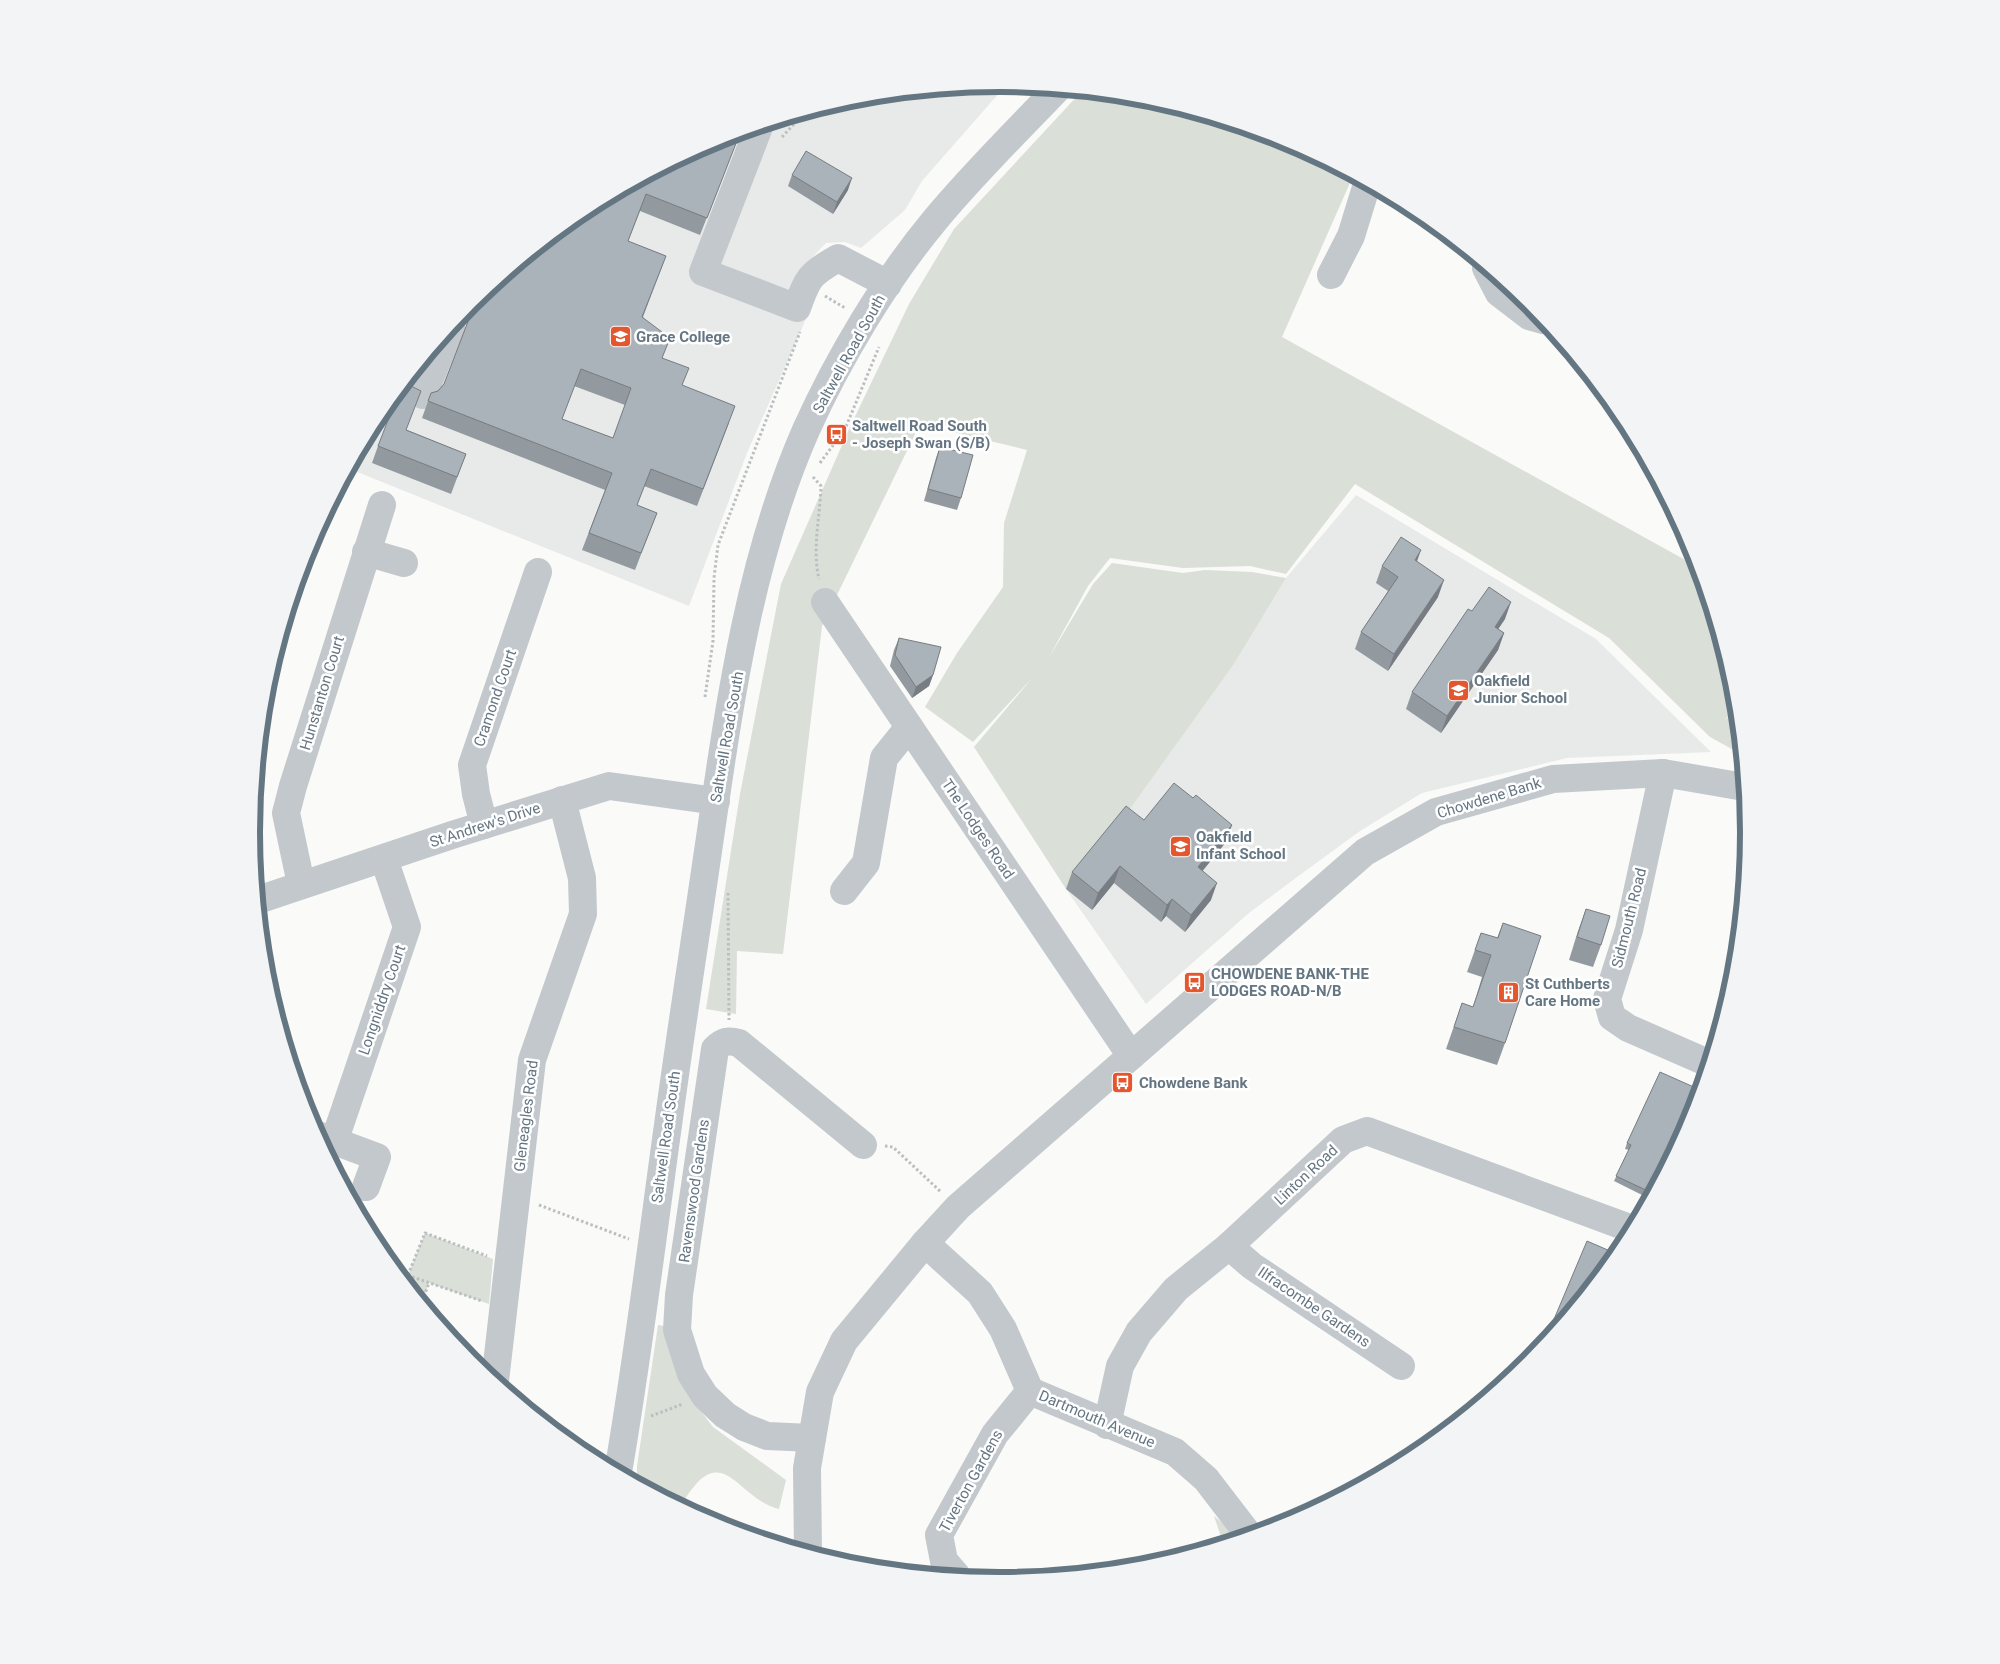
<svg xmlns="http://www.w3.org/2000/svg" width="2000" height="1664" font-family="Roboto,sans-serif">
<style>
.built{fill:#e8e9e9}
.green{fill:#dadfd7}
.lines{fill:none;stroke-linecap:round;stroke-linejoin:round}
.path{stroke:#bbbfc2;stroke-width:3;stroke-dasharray:2.5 2.5;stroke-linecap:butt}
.minor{stroke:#c3c8cc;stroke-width:28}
.wall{fill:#929a9f;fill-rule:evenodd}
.shaded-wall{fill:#777d82}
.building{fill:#aab3b9;stroke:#777d82;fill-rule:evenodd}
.labels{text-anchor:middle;stroke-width:5;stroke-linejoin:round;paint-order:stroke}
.poi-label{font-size:15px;font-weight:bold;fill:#657683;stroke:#fff;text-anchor:start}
.street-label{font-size:15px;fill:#657683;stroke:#fff}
.rim{fill:none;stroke:#657683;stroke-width:6}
</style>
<rect width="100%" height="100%" fill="#fafaf8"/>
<g class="built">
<path d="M1000 84H1007L922 181 905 210 861 248 845 242 826 243 803 267 824 278 747 453 689 606 350 469 378 416 471 303 585 210 714 141 854 98Z"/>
<path d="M1356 495 1596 639 1711 752 1567 758 1422 793 1360 831 1293 880 1249 913 1146 1004 1066 889 1120 823 1234 664 1286 578Z"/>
</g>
<g class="green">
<path d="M1081 92 1146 98 1287 141 1353 176 1282 337 1698 567 1734 686 1736 707 1724 721 1736 709 1741 754 1710 737 1609 638 1355 484 1286 574 1250 566 1183 568 1110 558 1088 586 1048 659 1093 584 1112 563 1183 573 1205 570 1252 572 1286 578 1234 664 1120 823 1066 889 974 747 1033 677 973 742 925 707 957 653 1003 587 1004 523 1027 450 920 424 822 626 783 954 737 951 736 1014 706 1009 740 794 781 584 850 427 909 304 954 229Z"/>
<path d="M425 1233 493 1259 489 1304 429 1283 422 1301 398 1272 408 1275Z"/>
<path d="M658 1325 665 1326 687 1393 713 1427 786 1480 779 1509C736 1499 722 1434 681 1506L637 1482V1466Z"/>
<path d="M1214 1516 1231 1530 1237 1538 1223 1543Z"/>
</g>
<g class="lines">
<g class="path">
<path d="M782 137 804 113"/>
<path d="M825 296 845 308"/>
<path d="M820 463 845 429 879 347"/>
<path d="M813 477 821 486C820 518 812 548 819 579"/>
<path d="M705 697 713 641 714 578 718 545 800 332"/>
<path d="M728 893 729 1020"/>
<path d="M885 1146 893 1147 941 1192"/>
<path d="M539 1205 629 1239"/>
<path d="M398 1272 482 1301"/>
<path d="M408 1275 425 1233 487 1256"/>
<path d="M422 1301 429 1283"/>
<path d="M651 1416 683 1404"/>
</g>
<g class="minor">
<path d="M759 127 703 272 797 308C808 277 809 275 838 258L888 284"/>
<path d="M1486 268 1499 293 1529 316 1543 320"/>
<path d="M1331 275 1351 236 1367 184"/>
<path d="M423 395 451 327"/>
<path d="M366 552 404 563"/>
<path d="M825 602 1131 1056"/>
<path d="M1663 773 1629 930 1607 999 1612 1017 1628 1028 1708 1063"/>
<path d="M484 825 476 794 472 765 538 572"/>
<path d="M301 884 286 813 293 786 382 505"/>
<path d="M844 891 866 863 884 758 909 727"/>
<path d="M258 900 452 835 609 786 716 801"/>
<path d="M318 1135 377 1157 366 1187"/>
<path d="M334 1142 407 927 384 859"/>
<path d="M925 1243 980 1293 1003 1329 1030 1391 1175 1452 1206 1479 1249 1535"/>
<path d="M1229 1246 1252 1266 1401 1366"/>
<path d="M495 1381 532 1060 583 914 582 878 562 800"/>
<path d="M1107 1425 1120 1366 1139 1332 1176 1289 1229 1246 1343 1140 1367 1131 1632 1229"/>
<path d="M812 1438 767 1436 744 1427 725 1415 705 1396 691 1374 677 1330 679 1295 715 1049C723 1041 728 1040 739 1043L863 1145"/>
<path d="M618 1472C638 1357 652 1240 668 1125 680 1036 694 947 707 858 728 715 747 564 806 430 838 359 885 280 935 220 973 174 1016 132 1057 89"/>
<path d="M808 1552 807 1468 820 1392 844 1341 925 1243 958 1207 1365 852 1436 812 1553 779 1663 773 1744 787"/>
<path d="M957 1576 944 1561 939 1535 995 1434 1030 1391"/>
</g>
</g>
<g class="wall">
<path d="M740 133 700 235 640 211 628 241 666 256 643 317 663 358 682 386 729 423 697 506 644 486 637 505 657 513 635 570 582 550 605 490 422 418 431 393 438 391 444 384 477 298ZM574 386 625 405 613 438 562 419Z"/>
<path d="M792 175 848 190 833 214 788 186Z"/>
<path d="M407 430 466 454 451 494 372 463 378 446Z"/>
<path d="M940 447 961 498 957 510 924 501 936 458Z"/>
<path d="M1417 562 1438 597 1388 671 1355 649 1361 632 1388 591 1376 583 1382 566Z"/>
<path d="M1505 619 1498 629 1504 633 1498 650 1441 733 1406 709 1412 692Z"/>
<path d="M899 638 933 675 929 686 912 698 890 666 894 650Z"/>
<path d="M1144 820 1226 842 1202 871 1211 900 1185 932 1166 916 1161 922 1114 883 1092 910 1066 889 1072 872Z"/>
<path d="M1586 909 1601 945 1593 967 1569 960 1578 931Z"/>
<path d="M1503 923 1505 1043 1497 1065 1446 1049 1462 1003 1473 1007 1482 977 1467 972 1481 933 1497 938Z"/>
<path d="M1694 1093 1672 1144 1671 1151 1648 1198 1614 1181 1629 1150 1625 1149 1627 1143Z"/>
</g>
<g class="shaded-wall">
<path d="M852 178 848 190 833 214 837 202Z"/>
<path d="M1421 550 1415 567V560Z"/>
<path d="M1444 580 1438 597 1388 671 1394 654Z"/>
<path d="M1511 602 1505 619 1488 644 1495 627Z"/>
<path d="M1504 633 1498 650 1441 733 1447 716Z"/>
<path d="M933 675 929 686 912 698 916 687Z"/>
<path d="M1232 825 1226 842 1192 884 1198 867Z"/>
<path d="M1120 866 1114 883 1092 910 1098 893Z"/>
<path d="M1217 883 1211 900 1185 932 1191 915Z"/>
<path d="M1172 899 1166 916 1161 922 1167 905Z"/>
<path d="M1673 1145 1671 1151 1648 1198 1650 1192Z"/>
</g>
<g class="building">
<path d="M740 133 707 218 646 194 628 241 666 256 642 317 670 338 662 358 689 368 682 385 735 406 703 489 651 469 637 505 657 513 641 553 589 533 612 473 428 401 431 393 438 391 444 384 477 298 585 210 714 141ZM581 369 631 388 613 438 562 419Z"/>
<path d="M806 151 852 178 837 202 792 175Z"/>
<path d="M405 383 421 391 406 430 466 454 457 477 378 446 400 389Z"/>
<path d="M940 447 973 455 961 498 928 489Z"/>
<path d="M1401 537 1421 550 1415 560 1444 580 1394 654 1361 632 1398 577 1382 566Z"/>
<path d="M1489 587 1511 602 1495 627 1504 633 1447 716 1412 692 1468 609 1472 611Z"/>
<path d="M899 638 941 647 933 675 916 687 895 655Z"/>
<path d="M1174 783 1193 798 1196 795 1232 825 1198 867 1217 883 1191 915 1172 899 1167 905 1120 866 1098 893 1072 872 1126 806 1144 820Z"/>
<path d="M1586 909 1610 916 1601 945 1577 937Z"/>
<path d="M1503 923 1541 936 1505 1043 1454 1027 1462 1003 1473 1007 1491 955 1475 950 1481 933 1498 938Z"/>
<path d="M1660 1072 1696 1088 1671 1144 1673 1145 1650 1192 1616 1176 1631 1145 1627 1143Z"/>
<path d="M1587 1241 1617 1254 1544 1343Z"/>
</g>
<defs>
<symbol id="school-square" viewBox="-11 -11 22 22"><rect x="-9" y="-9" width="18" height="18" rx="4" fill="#e4572e" stroke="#fff"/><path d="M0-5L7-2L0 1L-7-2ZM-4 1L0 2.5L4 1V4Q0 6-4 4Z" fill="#fff"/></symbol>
<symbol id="bus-square" viewBox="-11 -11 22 22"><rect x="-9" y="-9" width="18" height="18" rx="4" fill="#e4572e" stroke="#fff"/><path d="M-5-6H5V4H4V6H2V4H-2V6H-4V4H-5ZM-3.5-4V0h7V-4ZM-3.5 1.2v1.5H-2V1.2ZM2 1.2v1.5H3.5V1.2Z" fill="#fff"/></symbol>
<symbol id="building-square" viewBox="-11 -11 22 22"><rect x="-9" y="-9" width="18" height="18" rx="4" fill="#e4572e" stroke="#fff"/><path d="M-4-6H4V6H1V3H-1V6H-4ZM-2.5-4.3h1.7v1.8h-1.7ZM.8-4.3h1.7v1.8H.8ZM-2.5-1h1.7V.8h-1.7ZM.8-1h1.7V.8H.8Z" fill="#fff"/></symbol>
</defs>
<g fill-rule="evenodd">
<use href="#school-square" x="608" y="324" width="25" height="25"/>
<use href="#bus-square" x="824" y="422" width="25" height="25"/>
<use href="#school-square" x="1446" y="678" width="25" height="25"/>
<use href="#school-square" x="1168" y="834" width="25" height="25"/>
<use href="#bus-square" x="1182" y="970" width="25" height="25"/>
<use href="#building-square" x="1496" y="980" width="25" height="25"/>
<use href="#bus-square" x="1110" y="1070" width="25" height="25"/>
</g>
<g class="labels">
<g class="poi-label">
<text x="636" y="342">Grace College</text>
<text x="852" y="431">Saltwell Road South<tspan x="852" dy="17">- Joseph Swan (S/B)</tspan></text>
<text x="1474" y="686">Oakfield<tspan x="1474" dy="17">Junior School</tspan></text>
<text x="1196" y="842">Oakfield<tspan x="1196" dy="17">Infant School</tspan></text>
<text x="1211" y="979">CHOWDENE BANK-THE<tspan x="1211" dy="17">LODGES ROAD-N/B</tspan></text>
<text x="1525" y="989">St Cuthberts<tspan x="1525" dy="17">Care Home</tspan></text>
<text x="1139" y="1088">Chowdene Bank</text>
</g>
<g class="street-label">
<text transform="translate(849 354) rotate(-61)" y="5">Saltwell Road South</text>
<text transform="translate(322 693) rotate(-73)" y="5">Hunstanton Court</text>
<text transform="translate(495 698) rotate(-71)" y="5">Cramond Court</text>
<text transform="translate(727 737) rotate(-80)" y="5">Saltwell Road South</text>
<text transform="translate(1489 798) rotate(-17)" y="5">Chowdene Bank</text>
<text transform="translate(485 825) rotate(-18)" y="5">St Andrew's Drive</text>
<text transform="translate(978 829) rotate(56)" y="5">The Lodges Road</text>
<text transform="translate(1629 918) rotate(-76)" y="5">Sidmouth Road</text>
<text transform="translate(382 1000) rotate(-71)" y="5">Longniddry Court</text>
<text transform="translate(526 1116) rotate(-83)" y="5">Gleneagles Road</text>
<text transform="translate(666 1137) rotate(-82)" y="5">Saltwell Road South</text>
<text transform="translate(1306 1175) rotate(-43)" y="5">Linton Road</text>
<text transform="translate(694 1191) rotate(-82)" y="5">Ravenswood Gardens</text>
<text transform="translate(1314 1307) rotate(34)" y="5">Ilfracombe Gardens</text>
<text transform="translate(1097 1419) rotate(23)" y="5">Dartmouth Avenue</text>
<text transform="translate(971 1481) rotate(-61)" y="5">Tiverton Gardens</text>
</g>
</g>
<path d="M0 0H2000V1664H0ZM260 832a740 740 0 1 1 1480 0a740 740 0 1 1-1480 0Z" fill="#f3f4f5" fill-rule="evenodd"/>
<path class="rim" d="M260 832a740 740 0 1 1 1480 0a740 740 0 1 1-1480 0Z"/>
</svg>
